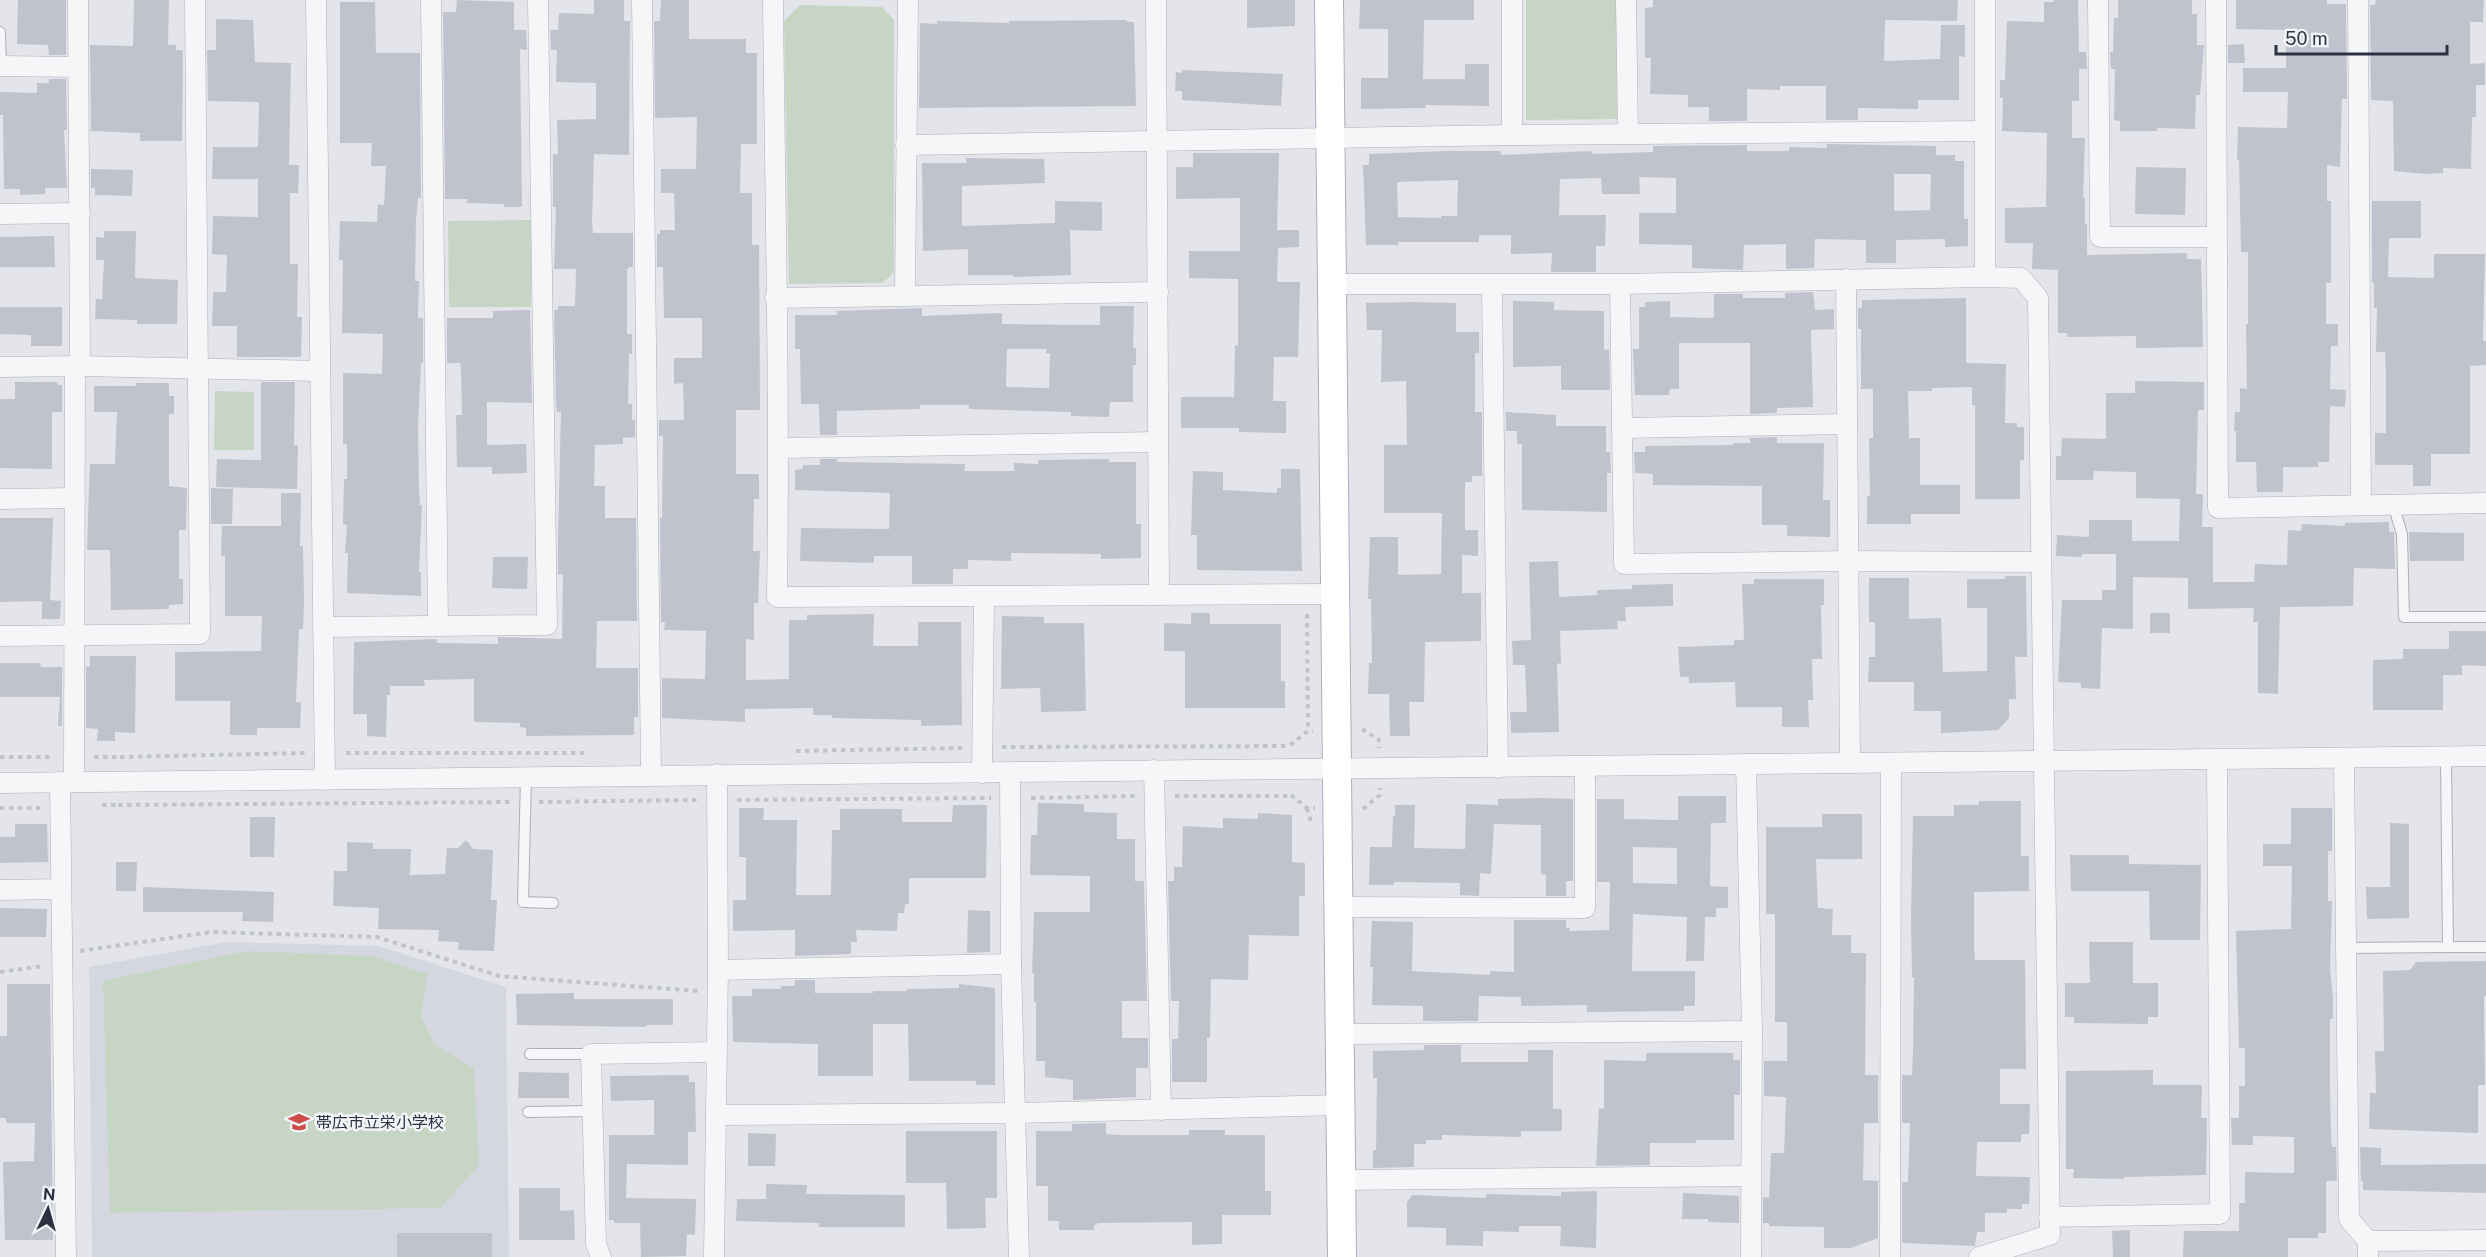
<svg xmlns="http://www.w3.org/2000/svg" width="2486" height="1257" font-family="'Public Sans','Noto Sans JP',sans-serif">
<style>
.built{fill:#d5d7e0}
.green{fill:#c6d5c4}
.building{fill:#c0c3ce;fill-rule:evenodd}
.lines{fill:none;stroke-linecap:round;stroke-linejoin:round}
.lane-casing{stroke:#acafb9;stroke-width:12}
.street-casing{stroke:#acafb9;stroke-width:21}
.secondary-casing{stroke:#acafb9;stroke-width:30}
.path{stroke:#c1c3ca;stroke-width:4;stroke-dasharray:4.5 4.5;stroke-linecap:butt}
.lane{stroke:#f6f6f9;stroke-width:10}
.street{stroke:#f6f6f9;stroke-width:20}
.secondary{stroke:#fff;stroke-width:28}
.labels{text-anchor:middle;stroke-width:5;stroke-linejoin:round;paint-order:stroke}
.poi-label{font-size:16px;fill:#2b3043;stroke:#f3f4f8;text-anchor:start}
</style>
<rect width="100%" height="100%" fill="#e3e5eb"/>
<path class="built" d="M226 942 378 946 506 987 509 1257H92L89 967Z"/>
<g class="green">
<path d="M1526 0H1616L1617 119 1526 120Z"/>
<path d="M800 5 882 7 894 20V272L883 283 789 284 784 21Z"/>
<path d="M531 220V307H449L448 221Z"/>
<path d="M215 391 254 392V450H214Z"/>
<path d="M246 951 371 956 427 974 421 1016 435 1045 474 1069 479 1164 441 1208 110 1213 103 981Z"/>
</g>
<g class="building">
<path d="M18 0H66V55H49L48 45 17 44Z"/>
<path d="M134 0H169L168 45H176V50H183L182 141H140V133L91 131 90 45 133 46Z"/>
<path d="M457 0 514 2V30H526L527 50 520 49 522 207H504V204L467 203V199H445L443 12H456Z"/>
<path d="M594 0H624V21H630L629 155 594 154 592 222 593 233H633V267H629L627 270V334H632V354H629L628 404H632V420H635V437L623 438V444L595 445 594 486H605V518H636L637 621H597L596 668H638V717H634V735L526 736V728L520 727V723L474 722V679L424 680 425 686H390V695H387L386 737 367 736V714H353L354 642 437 639V643L498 644V637L562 639 563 574 558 575V538L561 412H557L556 403 554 310H558V306H575L576 269H554L556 207H553V154H558L557 120 596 119V83L556 82 557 50H551L550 30H558L559 13 594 14Z"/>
<path d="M661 0H689V39H746V53H757V144H741L740 193H752V245H759L760 410H736V474H759V499H754L753 551H760L758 603H754V640L746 639V680L789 679V620H807V615L874 614 873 646H918V622H961L962 725 921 726V720L832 718V715H813V708L745 709V722L662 718V678L705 679 706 631 664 630 665 622H661L660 518H662L663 436H659V420H684L683 383 674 384V358H702V318H664L663 267H657V234H660V230H675L674 193H661V169H696L697 117 655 118 654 21H660Z"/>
<path d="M1247 0H1295V26L1247 28Z"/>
<path d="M1360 0H1474V20H1424L1423 79H1465V64H1489V106L1426 105 1425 108 1361 109V78H1388V29H1359Z"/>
<path d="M1653 0H1958L1957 21 1885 20 1884 61 1940 59 1941 25H1965V57L1959 56V100H1918V109L1858 108V120H1826V86H1780V90L1747 89V121H1709V107H1688V95L1650 94 1651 58H1645V8L1653 7Z"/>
<path d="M2054 0H2078L2079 52H2086L2087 69H2079V101H2072V138H2085L2083 198H2085V224H2087V255L2187 253V259H2201L2203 347 2136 348V336L2067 337V333H2058V270L2032 269 2033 243H2005V208L2046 207 2047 133 2002 131 2003 98H2000V80H2005L2007 21 2044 22V2H2054Z"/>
<path d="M2118 0H2192V14H2197V45H2204L2200 95H2196L2195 129 2157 128V131H2120V121L2114 120 2115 69H2111L2110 52H2113L2114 18H2118Z"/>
<path d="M2236 0H2327V4H2346L2347 99H2342L2340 167 2327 165V201H2331V283H2326V324H2338V346H2331L2330 389 2346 390 2345 407 2330 406 2329 462H2318V467H2283V492H2257L2256 462H2236V431H2234L2235 412H2240V388L2247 389 2246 324H2248V252H2241L2239 160H2237L2238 127 2287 128 2288 92H2243V68H2286V30L2236 29Z"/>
<path d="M2376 0H2484L2483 22H2470V64L2485 63V85H2476V117H2472L2471 169 2443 168V173L2426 174 2394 171 2393 101 2371 100 2370 5H2375Z"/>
<path d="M340 2H375L376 53H420L421 198H418L416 219 415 281H419L418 318H423V363H421L418 425 419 490 420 505H422L419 572H421V596L347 593 348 553H345L347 525 343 524 344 479H347V444H343V373L382 374 383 334 342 333 343 260H339L340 221 377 222 378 204 384 205 386 166H371L372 143H340Z"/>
<path d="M216 19 253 20 255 62 291 63 289 165H299L298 193H290V264H298L297 317H302L301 357H237V326H212L213 292H226L227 255 212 254 213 216 258 217V179H212L213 147H258L259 102 208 101 207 50H216Z"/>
<path d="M1127 20V22H1134L1136 106 919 108 920 23 937 24V21L1009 23V21Z"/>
<path d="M2244 44 2245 63H2228V45Z"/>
<path d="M1182 70 1283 74 1281 106 1182 100V91H1175L1176 72 1182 73Z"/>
<path d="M49 79H66L67 130H64L67 188H45V194L20 195V189H4L3 115H0V92L37 93V83H49Z"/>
<path d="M1827 144 1936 146V155H1955V161H1964V219H1968V246L1945 247V239L1896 240V263H1866V240L1815 239 1814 268 1786 269V244L1744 245 1743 270 1692 268V245L1639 244V213H1676V178L1639 177 1640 194H1602L1601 178 1560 179 1559 215H1606L1605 246H1596V272H1551L1552 253 1511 254V235H1479V242H1398V245H1366L1363 165H1369V154L1447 151H1501V155L1591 151 1592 154 1653 152V146L1747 145V151H1789V147L1827 148ZM1894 174H1931L1930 210 1894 211ZM1458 180 1457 216H1441V218L1398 217 1397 182Z"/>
<path d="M1193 153H1279L1277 230H1299V247L1278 248 1277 282H1300L1298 357H1274L1273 401H1286V433L1239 432V428H1181V397H1234L1235 345 1238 346V279L1189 278V251H1240V198L1176 199V167H1193Z"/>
<path d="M966 158 1044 159 1045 183 962 186V226L1055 223V201L1102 202V231L1070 230 1071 275 1013 277V275H968V249L923 251 922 163H966Z"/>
<path d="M2136 167 2186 168 2185 215 2135 214Z"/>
<path d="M91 169 133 170 132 196 95 195V188H91Z"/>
<path d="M2372 201H2421V238H2389L2388 277 2434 278V254H2485L2483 341H2486V365L2470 366V454H2431V486H2413V465H2375V433H2386V376L2385 352H2376L2377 308H2374V283H2372Z"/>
<path d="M104 231H136L135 278 178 280 177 324H137V320L95 319 96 299H102L104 260H96V237L104 238Z"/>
<path d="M54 236 55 267H0V237Z"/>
<path d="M1813 292 1815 310 1834 309V329L1811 330 1813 407 1777 408V413L1750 414V343H1679V389H1670L1669 395H1635L1633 349H1639V307H1645V302L1670 301V317L1712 318 1714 317V294H1743V298H1785V293Z"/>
<path d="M1966 298V363L2006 364 2005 423H2017V427H2024V460H2020V499H1975V405H1972V387L1932 388V391H1908L1909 438H1920V485H1960V514H1911V524H1867V496H1870L1869 438H1873V389H1861V329H1858V308H1862V300H1866Z"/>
<path d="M1513 301 1554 302V310L1604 311V350L1609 349 1610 390H1561V366L1513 367Z"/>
<path d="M1412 302 1456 303V332H1479V353H1475V412H1482V476H1472V482H1465V530H1478V556L1462 555V593H1481V641L1425 642 1424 702H1409L1410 736H1390L1389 694H1368L1369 663H1372L1371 599H1368L1370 537H1398V575L1441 574 1442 513H1384V445H1407L1406 381 1381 382 1382 330H1367L1366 303Z"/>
<path d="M1100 306H1134L1133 348H1136V365H1133V402H1110L1109 417 1071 416V412L969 409V405H920V409L837 411V435H820L819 404H801L800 349H795V315H837V311L922 308V316L1002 313V324L1100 325ZM1007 349H1046V353H1050L1049 388 1006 387Z"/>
<path d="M0 307H62V346H31V335L0 334Z"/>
<path d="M530 310 532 403 487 402V445L526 444 527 473 492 474V467H457L456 415H462L461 369 460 363H447V318H493V311Z"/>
<path d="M2135 381 2204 382V410H2198L2196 494H2203L2202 527H2213V582H2254L2255 564 2287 565 2288 530 2301 531 2302 524 2345 526V523L2389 522V532H2394L2395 569 2354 568 2353 606 2280 607 2278 694 2258 693V622H2253L2254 608 2188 609V578L2133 577V629L2102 628 2100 689 2081 688V683L2058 682 2062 600H2102V590H2116V554H2082V557L2056 556 2057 535 2089 537V520H2132V541H2179L2180 499 2136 498V472L2094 471 2093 480H2056V456H2061L2062 438 2106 439V393H2135Z"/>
<path d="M15 382H57L58 385H62V412H52V469L0 468V399H15Z"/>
<path d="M261 382H295L294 445H298L297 489 216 487 217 459 261 460Z"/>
<path d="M136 383H169V396H174V414H169V486L187 488 186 530H179V579H183V604L169 605V609L111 610 110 550H87L88 519 90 464H115L117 412H94V386H136Z"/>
<path d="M1506 412 1556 415V426H1606V452H1610L1611 473H1607V512L1522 510V444H1517V431H1506Z"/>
<path d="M1777 437V443H1824L1823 500H1830V537L1787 536V525H1762V486L1653 485V474L1635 473 1634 452H1645V446L1733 445V443H1750V438Z"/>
<path d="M820 459H837V462L965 464 964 471H1014V463L1038 464V460L1109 459V462H1136V524H1141V558L1101 559V554L1011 553V561L968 560V569H953V584H912V556H874V563L800 561 801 528 889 529 890 493 795 490V470L803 469V465H820Z"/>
<path d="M1281 469H1300L1302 571 1197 570V535H1191L1193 471 1223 472V490L1277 493V488H1281Z"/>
<path d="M211 488 233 489 232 524H211Z"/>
<path d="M281 493H301L300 546H303L304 600 303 629H299L296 702H301L300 728H257V735H230V701H175V652L261 651 262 616H225V556H221L222 526H281Z"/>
<path d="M0 518H53L50 600 61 601 60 619H42V601L0 602Z"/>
<path d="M2409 532 2464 533V561H2410Z"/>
<path d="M493 557H528L527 589 492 588Z"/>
<path d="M1558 561 1559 597 1597 595V590L1632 589V585L1673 584V606L1625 607 1626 621H1617L1618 629 1560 631 1561 663 1557 664 1559 732 1511 733 1510 712H1527L1525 665H1513L1512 641 1531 640 1529 562Z"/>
<path d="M2005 576H2026L2027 657H2015L2016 699H2009V718L1998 730 1941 733V711H1914V682H1868L1869 657H1875V622H1869V578H1909V619L1941 618 1943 672 1987 671V608H1967V579H2005Z"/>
<path d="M1754 579H1824V605H1821L1822 659H1812L1813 700H1808L1809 727H1782V707H1736L1735 682 1689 683V677H1680L1678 647 1734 645V640H1744L1742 584H1754Z"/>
<path d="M1191 613H1210V624H1281V681H1285V708H1185V651H1164V623L1191 624Z"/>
<rect x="2150" y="613" width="20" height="20"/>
<path d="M1002 616 1044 617V623H1084L1086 711 1041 712 1040 688 1001 689Z"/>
<path d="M2449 631H2486V666L2462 665V675H2443V710H2373V660L2403 659V649H2449Z"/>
<path d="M90 656H136L135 733 115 732V741H97L98 729 86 728V667H90Z"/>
<path d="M0 663H40L41 667H62V726H58L60 697H0Z"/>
<path d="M1678 796H1726V823H1711L1710 886 1728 887V908H1716V917H1705L1704 961H1686L1687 917 1633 914 1632 971H1695V1006H1684V1011L1587 1012V1005L1521 1006V997L1479 996 1478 1021H1423V1006L1372 1005 1373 967H1370L1372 921 1413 922 1412 971 1490 975V971L1514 972V920H1566V928H1570V931L1609 930 1610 882H1597V799H1624V819L1678 820ZM1633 847 1677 848V884L1633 883Z"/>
<path d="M1541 798 1573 799V881H1566V896H1546V875L1541 874V825L1494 824 1491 874 1480 873 1479 896 1460 895V883L1394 882V885H1369L1370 847H1392L1393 816H1395V805H1415L1414 848 1465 849 1466 804 1498 805V799Z"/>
<path d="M1979 801H2021V856H2029V891L1974 892V947L1975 960H2025L2026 1069H2000V1104H2030L2029 1134H2021V1142H1977L1976 1176 2030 1177 2029 1204H2022V1209H2007V1213H1985V1232H1977L1975 1246 1902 1243V1182H1908L1910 1123H1902V1075H1912L1913 1054 1914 977H1912L1911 918 1913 816H1954V805H1979Z"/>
<path d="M1038 803 1084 804V812L1117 813V839H1135V881H1144L1147 1001H1122V1038H1148V1068H1136V1097L1073 1100V1080L1045 1077V1061H1036V1002H1034V973H1032L1034 912H1090V876L1030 875 1031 835H1037Z"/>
<path d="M953 805H987L986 878H909V904H905L904 913H898L897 931 856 930 857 942H851V954L795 956V930L733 931V900H746V857H739V808H764L763 820H797L796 895H831L832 830H840V809H902V822H952Z"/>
<path d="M2291 808H2332V851H2328V901H2332L2330 967 2333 999V1019H2330V1089L2331 1134 2332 1147H2336L2337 1181H2326V1233H2318V1238H2288V1257H2183L2184 1231H2239V1203H2245V1172L2294 1173V1137L2253 1136V1145H2232L2231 1118H2239V1086H2245V1048H2239L2236 931 2291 929 2292 866H2263V844H2291Z"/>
<path d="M1258 813 1292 815V862L1305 863V896H1299V936L1249 935 1248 980 1211 979 1210 1038H1207V1082H1172V1039H1178L1179 1001H1171L1168 881H1174V867H1182L1183 826 1223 828V818L1258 819Z"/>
<path d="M1822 814H1862V859H1816L1818 908 1833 909 1832 935H1851V953H1866L1865 1075H1878V1123H1864L1863 1180 1878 1181V1238L1851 1248H1824V1227L1769 1226V1223H1763V1197L1769 1198 1771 1153H1784L1786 1097 1764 1096V1061H1787V1022H1775V914H1766V827H1822Z"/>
<path d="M250 817H275L274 857H250Z"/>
<path d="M2390 823 2409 824V918L2367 919 2366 887H2390Z"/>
<path d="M15 824H47L48 862 0 863V837H15Z"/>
<path d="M466 840 473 849 493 850 491 900H497L494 951 458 950 459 942 438 941 439 930 378 929 379 908 333 906 334 871H347V842L373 843V849H411L410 875 445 874 447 848H458Z"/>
<path d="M2070 855H2129V864L2201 865 2200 940H2150L2149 891H2071Z"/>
<path d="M116 862H137L136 891H116Z"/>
<path d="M143 887 274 892 273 922 242 921 243 912H143Z"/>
<path d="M0 908 47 909 46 937H0Z"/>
<path d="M968 910 990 911V952L967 953Z"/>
<path d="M2089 942H2133V983H2158V1017H2148V1024L2074 1023V1017H2065V983H2090Z"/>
<path d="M2486 961V996H2484L2485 1085H2478V1133L2369 1129 2370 1093H2376L2375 1051H2384L2383 971 2410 970 2416 962Z"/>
<path d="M795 980H815V993H873V991H907V989L959 988V984L995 988V1085H976V1081H909L908 1024H873V1076H818V1044L733 1042 732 996H752V989H781V986H795Z"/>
<path d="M7 984H50L53 1240H5L3 1162 34 1161 35 1123H6V1118H0V1036H7Z"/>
<path d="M574 993V999H673V1025H646V1027L517 1025 516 994Z"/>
<path d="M1424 1045H1461V1062H1528V1050H1553V1109H1562V1131H1521V1137L1442 1135V1140H1426V1144H1414V1167L1373 1168V1150H1376L1377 1078H1373V1051L1424 1050Z"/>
<path d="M1646 1053H1733V1060H1740V1095H1734V1140H1696V1143H1650V1165L1596 1166 1599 1108 1604 1109V1060L1646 1061Z"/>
<path d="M2153 1070V1085H2202L2201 1118H2207L2206 1175 2124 1177V1179L2073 1178 2074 1169H2066V1071Z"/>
<path d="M519 1072 569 1073V1098H518Z"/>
<path d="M689 1075V1082H695L696 1132H688V1165L627 1164 626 1198 696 1199 695 1235 687 1234 686 1256 641 1257 640 1223H614V1220H609V1135H654V1100L611 1101 610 1076Z"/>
<path d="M1106 1123V1134L1119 1135H1189V1130H1225V1135H1265V1191H1271V1215H1222V1244L1192 1245V1222L1097 1223V1225H1094V1230H1059V1221H1048V1186H1036V1131H1072V1124Z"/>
<path d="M906 1131H997V1198H985L986 1228 947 1229 946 1183H906Z"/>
<path d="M748 1133 776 1134 775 1166H748Z"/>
<path d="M2360 1147 2381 1148V1165L2486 1164V1193L2363 1190V1181H2361Z"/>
<path d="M766 1184 807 1185 806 1194 905 1195V1227H819V1223L736 1221 737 1199H766Z"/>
<path d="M519 1188H560V1211L574 1210 575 1240H519Z"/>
<path d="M1597 1191 1596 1248 1560 1246 1561 1226H1519V1232L1483 1231V1246L1446 1245V1228L1407 1227V1202L1412 1195 1486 1198V1194L1561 1196V1192Z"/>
<path d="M1683 1193 1739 1196V1223L1708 1222V1219H1682Z"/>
<path d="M2130 1230V1257H2113L2112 1231Z"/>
<rect x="397" y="1233" width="95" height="24"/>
</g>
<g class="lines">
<defs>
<g id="lane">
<path d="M0 32 1 66"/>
<path d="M2393 504 2402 534 2404 617H2486"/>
<path d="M526 777 523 902 553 903"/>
<path d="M2448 947H2486"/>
<path d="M2346 948 2448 947 2446 757"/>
<path d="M530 1054H591"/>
<path d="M528 1112 592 1111"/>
</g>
<g id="street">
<path d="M78 0 80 366"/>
<path d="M316 0 325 780"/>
<path d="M431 0 438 625"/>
<path d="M642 0 651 774"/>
<path d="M773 0C775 199 780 398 777 597L1335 594"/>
<path d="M1156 0 1159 595"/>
<path d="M1626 0 1628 134"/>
<path d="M1985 0V277"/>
<path d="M2098 0 2100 237H2216"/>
<path d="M2216 0 2218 508 2486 503"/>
<path d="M2358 0 2361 505"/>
<path d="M0 66 77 67"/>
<path d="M1512 135V0"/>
<path d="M906 145 1512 135 1983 131"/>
<path d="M0 214 80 213"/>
<path d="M1846 279 1850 762"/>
<path d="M1332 284H1620L1985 277 2021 278 2038 298 2050 1235 1979 1257"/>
<path d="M1620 284 1624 564 1848 561 2040 562"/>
<path d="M1492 285 1498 768"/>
<path d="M905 295 908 0"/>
<path d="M775 298 1158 292"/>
<path d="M0 367 80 366 320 371"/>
<path d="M1622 428 1847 424"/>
<path d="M780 448 1158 442"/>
<path d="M0 499 75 498"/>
<path d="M323 627 547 625 538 0"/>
<path d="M0 636 200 634 195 0"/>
<path d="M2344 759 2349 1219 2368 1241V1257"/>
<path d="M1746 764 1752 1031 1751 1257"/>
<path d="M1154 770 1161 1110"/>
<path d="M982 773 984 597"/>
<path d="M1010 773 1011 964 1019 1257"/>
<path d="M60 782 66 1257"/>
<path d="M74 782 75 366"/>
<path d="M0 783 2486 756"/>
<path d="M0 890 61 889"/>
<path d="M1339 907 1585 908V767"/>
<path d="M718 970 1011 964"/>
<path d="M1340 1034 1752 1031"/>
<path d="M716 1115 1015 1113 1340 1105"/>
<path d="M1341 1180 1751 1176"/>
<path d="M2049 1217 2220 1214 2217 761"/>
<path d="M2368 1241 2486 1240"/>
<path d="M601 1257 596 1244 591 1054 716 1052"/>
<path d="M714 1257 718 970 717 774"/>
<path d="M1890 1257 1891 763"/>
</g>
<path id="secondary" d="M1329 0 1342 1257"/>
</defs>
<use href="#lane" class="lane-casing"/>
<use href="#street" class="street-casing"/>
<use href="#secondary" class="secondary-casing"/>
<g class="path">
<path d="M1307 614 1308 731"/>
<path d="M1362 729 1379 740V748"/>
<path d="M1290 745 1308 731H1313"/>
<path d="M1002 747 1290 746"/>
<path d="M796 751 962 748"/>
<path d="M346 753H584"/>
<path d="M0 757H53"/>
<path d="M94 757H119"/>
<path d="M120 757 305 753"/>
<path d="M1291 795 1307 808H1315"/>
<path d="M1175 796H1291"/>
<path d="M1031 798 1135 796"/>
<path d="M737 800 991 798"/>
<path d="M539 802 697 800"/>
<path d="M102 805H118"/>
<path d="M118 805 511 802"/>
<path d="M0 808H40"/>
<path d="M1307 808 1311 822"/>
<path d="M1363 809 1380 795V788"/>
<path d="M80 951 211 932 377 937 499 976 698 991"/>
<path d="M0 972 44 966"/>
</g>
<use href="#lane" class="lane"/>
<use href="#street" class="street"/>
<use href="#secondary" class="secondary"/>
</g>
<defs>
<symbol id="school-bare" viewBox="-9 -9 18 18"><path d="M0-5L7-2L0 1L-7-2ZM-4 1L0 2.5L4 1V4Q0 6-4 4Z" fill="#cd4d4b" stroke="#f3f4f8" stroke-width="2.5" paint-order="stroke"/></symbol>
</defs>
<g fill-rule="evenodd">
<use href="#school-bare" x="284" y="1107" width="30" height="30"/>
</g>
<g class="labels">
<g class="poi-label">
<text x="316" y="1128">帯広市立栄小学校</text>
</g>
</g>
<g transform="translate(48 1209) rotate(5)" stroke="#f3f4f8" stroke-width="4.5" paint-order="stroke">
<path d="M0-4.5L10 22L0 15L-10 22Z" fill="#2b3043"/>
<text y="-9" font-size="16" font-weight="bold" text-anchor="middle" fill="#2b3043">N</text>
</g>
<path d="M2276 45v9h171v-9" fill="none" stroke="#2b3043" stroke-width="3"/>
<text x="2285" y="45" font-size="18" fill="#2b3043" stroke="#f3f4f8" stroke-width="4.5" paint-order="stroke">50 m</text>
</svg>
